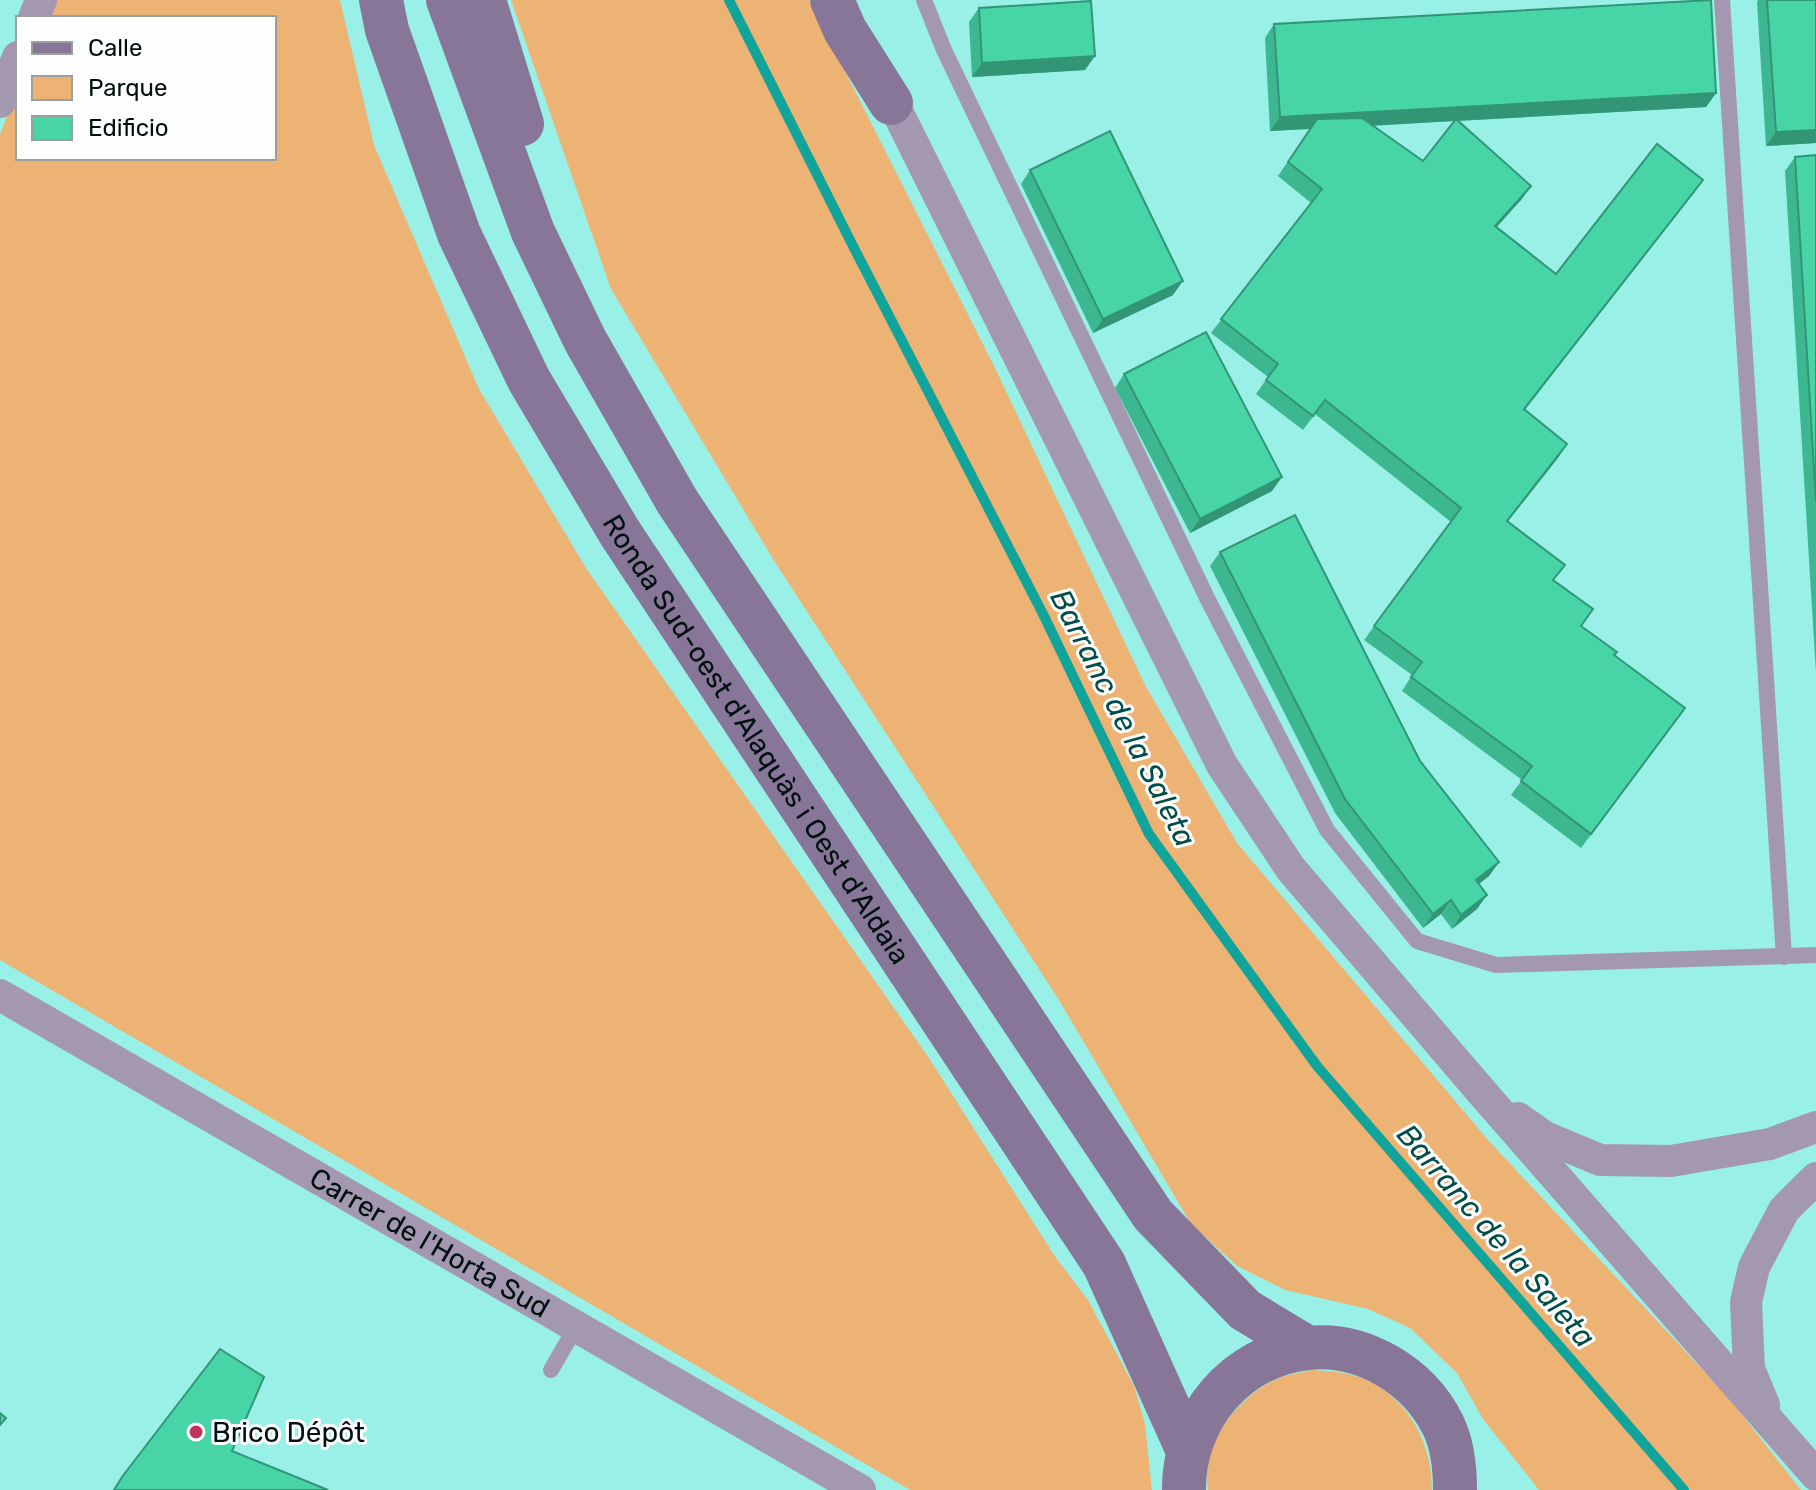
<svg xmlns="http://www.w3.org/2000/svg" width="1816" height="1490" font-family="Rubik,sans-serif">
<style>
.green{fill:#edb375}
.lines{fill:none;stroke-linecap:round;stroke-linejoin:round}
.stream{stroke:#11a49b;stroke-width:10}
.service{stroke:#a498b0;stroke-width:16}
.minor{stroke:#a498b0;stroke-width:32}
.secondary{stroke:#887699;stroke-width:44}
.wall{fill:#3db790;fill-rule:evenodd}
.shaded-wall{fill:#329576}
.building{fill:#47d5a8;stroke:#329576;stroke-width:2}
.poi-dot{fill:#c1335d;stroke:#fefefe;stroke-width:3}
.labels{text-anchor:middle;stroke-width:6;stroke-linejoin:round;paint-order:stroke}
.street-label{font-size:28px;fill:#00100f;stroke:#fefefe}
.poi-label{font-size:28px;fill:#00100f;stroke:#fefefe;text-anchor:start}
.water-label{font-size:30px;font-style:italic;fill:#004e49;stroke:#fefefe}
</style>
<rect width="100%" height="100%" fill="#99f0e7"/>
<g class="green">
<path d="M53 0H340L374 145 479 389 586 568 929 1058 1054 1255 1088 1300 1134 1386 1145 1424 1152 1490H910L0 960V134L18 88V158H274V18H46Z"/>
<path d="M511 0H809L996 370 1145 685 1237 843 1488 1140 1728 1397 1801 1490H1539L1483 1419 1457 1373 1410 1328 1368 1309 1285 1290 1237 1266 1191 1224 1059 1000 773 559 611 289Z"/>
<path d="M1312 1370C1322 1371 1333 1371 1343 1373 1399 1383 1433 1436 1432 1490H1208C1201 1443 1236 1399 1275 1380 1286 1374 1300 1373 1312 1370Z"/>
</g>
<g class="lines">
<path class="stream" d="M729 0 854 248 1043 614 1149 834 1317 1066 1684 1490"/>
<g class="service">
<path d="M924 0 944 50 1208 600 1327 830 1417 941 1496 965 1816 955"/>
<path d="M1722 0 1784 957"/>
<path d="M551 1370 577 1325"/>
</g>
<g class="minor">
<path d="M34 18 41 0"/>
<path d="M884 85 1222 765 1291 869 1480 1090 1816 1475"/>
<path d="M0 102 18 57"/>
<path id="s1" d="M0 995 860 1490"/>
<path d="M1518 1118 1545 1137 1600 1160 1671 1161 1770 1144 1816 1127"/>
<path d="M1764 1405 1749 1369 1746 1302 1754 1267 1784 1210 1816 1178"/>
</g>
<g class="secondary">
<path id="s2" d="M381 0 387 30 459 234 529 380 620 533 1104 1264 1188 1451"/>
<path d="M448 0 533 232 585 340 677 501 1153 1215 1245 1310 1308 1348"/>
<path d="M484 0 522 124"/>
<path d="M832 0 845 30 891 103"/>
<path d="M1184 1490C1183 1419 1236 1355 1308 1348 1363 1342 1419 1376 1443 1425 1453 1445 1455 1468 1455 1490"/>
</g>
</g>
<g class="wall">
<path d="M1758 0H1767L1816 143 1766 146 1757 2Z"/>
<path d="M979 8 1085 70 972 77 969 22Z"/>
<path d="M1274 24 1716 93 1706 107 1458 121 1531 186 1521 200 1496 227 1556 274 1703 180 1525 410 1567 444 1507 522 1554 581 1581 626 1614 655 1675 722 1581 848 1511 795 1522 780 1402 691 1412 675 1364 640 1451 522 1315 414 1303 430 1256 394 1268 377 1211 333 1311 203 1278 176 1310 129 1270 131 1265 38ZM1454 121 1423 161 1372 126Z"/>
<path d="M1816 155V673L1785 171 1795 157Z"/>
<path d="M1030 170 1173 295 1093 333 1021 184Z"/>
<path d="M1124 374 1272 491 1190 533 1115 388Z"/>
<path d="M1220 552 1420 761 1499 862 1489 876 1479 884 1477 909 1452 929 1441 914 1423 928 1335 813 1210 566Z"/>
</g>
<g class="shaded-wall">
<path d="M1095 56 1085 70 972 77 982 63Z"/>
<path d="M1716 93 1706 107 1270 131 1280 117Z"/>
<path d="M1816 130V143L1766 146 1776 132Z"/>
<path d="M1703 180 1693 194 1514 423 1524 409Z"/>
<path d="M1531 186 1521 200 1485 240 1495 226Z"/>
<path d="M1183 281 1173 295 1093 333 1103 319Z"/>
<path d="M1567 444 1558 458 1497 535 1507 521Z"/>
<path d="M1282 477 1272 491 1190 533 1200 519Z"/>
<path d="M1499 862 1489 876 1466 894 1476 880Z"/>
<path d="M1487 895 1477 909 1452 929 1461 915Z"/>
<path d="M1451 900 1441 914 1423 928 1433 914Z"/>
</g>
<g class="building">
<path d="M1711 0 1716 93 1280 117 1274 24Z"/>
<path d="M1767 0H1816V130L1776 132Z"/>
<path d="M1091 1 1095 56 982 63 979 8Z"/>
<path d="M1362 118 1423 161 1456 119 1531 186 1495 226 1556 274 1657 144 1703 180 1524 409 1567 444 1507 521 1565 565 1553 580 1593 609 1581 626 1617 652 1614 655 1685 708 1591 834 1521 781 1532 766 1411 677 1422 662 1374 626 1461 508 1325 400 1313 416 1266 380 1278 364 1221 319 1322 189 1288 162 1317 119Z"/>
<path d="M1110 131 1183 281 1103 319 1030 170Z"/>
<path d="M1816 155V502L1795 157Z"/>
<path d="M1206 332 1282 477 1200 519 1124 374Z"/>
<path d="M1295 515 1420 761 1499 862 1476 880 1487 895 1461 915 1451 900 1433 914 1345 799 1220 552Z"/>
<path d="M220 1349 264 1377 232 1451 328 1490H114L122 1477Z"/>
<path d="M0 1413 6 1418 0 1425Z"/>
</g>
<circle class="poi-dot" cx="196" cy="1432" r="8"/>
<g class="labels">
<g class="street-label">
<text dy="10" stroke="none"><textPath href="#s2" startOffset="834">Ronda Sud-oest d'Alaquàs i Oest d'Aldaia</textPath></text>
<text dy="10" stroke="none"><textPath href="#s1" startOffset="496">Carrer de l'Horta Sud</textPath></text>
</g>
<g class="poi-label">
<text x="212" y="1442">Brico Dépôt</text>
</g>
<g class="water-label">
<text transform="translate(1123 718) rotate(63)" y="10">Barranc de la Saleta</text>
<text transform="translate(1496 1236) rotate(49)" y="10">Barranc de la Saleta</text>
</g>
</g>
<rect x="16" y="16" width="260" height="144" fill="#fefefe" stroke="#989f9e" stroke-width="2"/>
<rect x="32" y="42" width="40" height="12" fill="#887699" stroke="#989f9e" stroke-width="2"/>
<text x="88" y="56" font-size="24" fill="#00100f">Calle</text>
<rect x="32" y="76" width="40" height="24" fill="#edb375" stroke="#989f9e" stroke-width="2"/>
<text x="88" y="96" font-size="24" fill="#00100f">Parque</text>
<rect x="32" y="116" width="40" height="24" fill="#47d5a8" stroke="#989f9e" stroke-width="2"/>
<text x="88" y="136" font-size="24" fill="#00100f">Edificio</text>
</svg>
